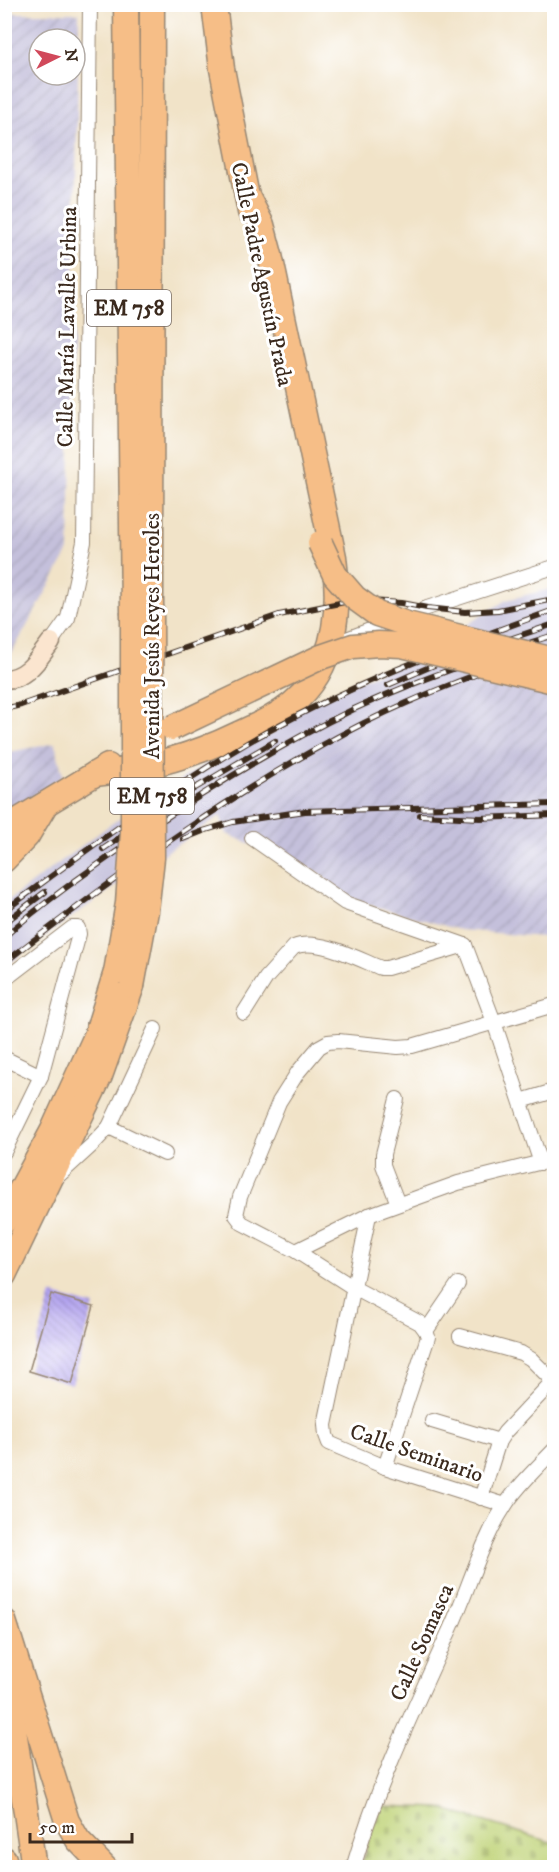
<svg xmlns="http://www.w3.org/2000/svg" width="559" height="1872" font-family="'IM FELL DW Pica',serif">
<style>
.industrial{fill:url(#industrial-furrows);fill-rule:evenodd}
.railway{fill:#c4c0db}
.cemetery{fill:url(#cemetery-stones);stroke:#7d7e4a;stroke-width:1.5}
.building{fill:url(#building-back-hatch)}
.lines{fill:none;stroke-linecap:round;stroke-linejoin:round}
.street-casing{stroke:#968673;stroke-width:16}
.secondary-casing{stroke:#968673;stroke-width:21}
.highway-casing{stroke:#968673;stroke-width:27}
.street{stroke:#fff;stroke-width:14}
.secondary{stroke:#fbe5cf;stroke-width:18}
.highway{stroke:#f6be87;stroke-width:24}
.rail-casing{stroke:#3b2a1e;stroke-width:6}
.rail{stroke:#fff;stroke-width:4;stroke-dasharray:11;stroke-linecap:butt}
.highway-bridge-casing{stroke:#968673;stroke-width:27;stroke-linecap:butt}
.highway-bridge{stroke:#f6be87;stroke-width:24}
.labels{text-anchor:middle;stroke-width:6;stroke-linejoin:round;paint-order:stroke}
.shield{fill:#fff;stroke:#766a62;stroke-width:1.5}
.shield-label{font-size:21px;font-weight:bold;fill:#3b2a1e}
.street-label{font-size:22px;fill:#3b2a1e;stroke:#fff}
</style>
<defs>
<pattern id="industrial-furrows" width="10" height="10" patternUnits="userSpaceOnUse" patternTransform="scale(1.5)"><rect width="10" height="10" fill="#c4c0db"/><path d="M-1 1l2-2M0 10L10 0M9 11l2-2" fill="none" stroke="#a9a5bc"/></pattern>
<pattern id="cemetery-stones" width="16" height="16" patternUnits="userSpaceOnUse" patternTransform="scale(1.5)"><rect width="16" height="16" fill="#bfd377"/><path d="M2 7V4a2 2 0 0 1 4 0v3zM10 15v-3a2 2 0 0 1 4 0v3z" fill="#a5b566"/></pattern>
<pattern id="building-back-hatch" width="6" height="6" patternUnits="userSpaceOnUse" patternTransform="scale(1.5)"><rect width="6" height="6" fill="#b2a3f0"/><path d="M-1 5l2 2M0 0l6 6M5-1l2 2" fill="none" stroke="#9285c2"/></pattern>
</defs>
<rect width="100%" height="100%" fill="#fff"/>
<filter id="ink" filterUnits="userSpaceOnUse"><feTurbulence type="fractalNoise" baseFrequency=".0167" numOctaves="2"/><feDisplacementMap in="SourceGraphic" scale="12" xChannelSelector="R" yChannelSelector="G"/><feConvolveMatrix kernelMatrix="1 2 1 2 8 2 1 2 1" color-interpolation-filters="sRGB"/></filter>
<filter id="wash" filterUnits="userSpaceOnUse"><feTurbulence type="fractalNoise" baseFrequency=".008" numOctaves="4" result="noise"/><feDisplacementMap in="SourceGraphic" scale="24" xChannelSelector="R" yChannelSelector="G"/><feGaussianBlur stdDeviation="1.35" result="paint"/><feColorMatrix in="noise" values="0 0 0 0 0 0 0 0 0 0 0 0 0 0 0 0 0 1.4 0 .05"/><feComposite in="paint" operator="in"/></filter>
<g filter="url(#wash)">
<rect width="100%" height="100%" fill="#f1e3c8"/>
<g class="industrial">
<path d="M4 13H79L69 551 10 656H5ZM39 39H75V75H39Z"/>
<path d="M505 672 554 685V938L460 930 363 903 342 895 319 873 227 834 220 816 391 717Z"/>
<path d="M55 743 63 776 40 795 5 816V753Z"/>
</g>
<path class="railway" d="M554 588V655L391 717 220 816 109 891 35 943 5 968V903L111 824 227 750 304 705 421 654 506 600Z"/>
<path class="cemetery" d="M383 1806 440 1808 554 1843V1867L361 1868 372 1828Z"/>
<g id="blocks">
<path class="building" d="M51 1294 94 1306 72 1384 29 1371Z"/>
</g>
</g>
<g filter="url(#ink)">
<use href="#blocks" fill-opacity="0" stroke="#968673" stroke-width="1.5"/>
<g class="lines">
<defs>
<g id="street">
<path d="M344 640 427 608 554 567"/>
<path d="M51 642 68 618 84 542 90 4"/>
<path d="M252 838 345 903 465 945 494 1022 541 1163"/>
<path d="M4 980 72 928H78L79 934 41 1076 4 1152"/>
<path d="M244 1013 266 978 294 947C317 937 358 959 381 968H387L465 945"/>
<path d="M4 1058 41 1076"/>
<path d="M397 1099 383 1154V1165L398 1204"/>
<path d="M521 1101 554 1091"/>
<path d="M109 1127 155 1029"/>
<path d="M57 1177 92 1145 109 1127 165 1154"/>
<path d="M369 1215 325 1425 326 1435 329 1443 385 1467 505 1505"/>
<path d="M296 1251 369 1215 458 1183 554 1159"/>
<path d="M426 1331 420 1323 354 1288 296 1251 242 1223 236 1215 240 1197 279 1102 298 1072 319 1047 328 1042 338 1041 398 1047 412 1046 554 1005"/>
<path d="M426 1331 458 1284"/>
<path d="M460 1336 521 1353 531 1359 553 1381"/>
<path d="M432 1421 499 1441"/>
<path d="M385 1467 428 1337 426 1331"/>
<path d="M481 1498 499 1441 505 1432 554 1380"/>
<path d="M353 1868C377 1786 413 1711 448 1634 468 1592 480 1543 506 1504 519 1484 538 1467 554 1450"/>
</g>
<path id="secondary" d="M4 679C27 679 38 659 51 642"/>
<g id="highway">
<path d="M126 4 133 612"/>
<path d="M214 4 222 69 250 212"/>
<path d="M151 605 152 4"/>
<path d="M95 774C145 769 191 757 236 735 255 726 275 718 292 704 336 668 341 609 334 557L270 255 262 225 247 196"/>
<path d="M4 829 108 766"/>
<path d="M4 860 27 836 44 807"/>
<path d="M4 1221 52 1132 96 1036 116 972"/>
<path d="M4 1275 100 1076 132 986"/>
<path d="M4 1621 67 1821 78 1840 105 1868"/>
<path d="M4 1660 34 1868"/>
<path d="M4 1859 6 1868"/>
</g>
</defs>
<use href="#street" class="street-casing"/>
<use href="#secondary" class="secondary-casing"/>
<use href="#highway" class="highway-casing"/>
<use href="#street" class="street"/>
<use href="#secondary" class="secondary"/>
<use href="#highway" class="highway"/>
<defs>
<g id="rail">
<path d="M388 685 441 662 554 624"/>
<path d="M4 709 21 705 279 615 355 600 401 603 427 608 465 612 498 610 554 599"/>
<path d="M420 815 480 818 554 815"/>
<path d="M183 839 203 831 233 822 305 811 554 804"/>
<path d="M103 849 175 800 275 741"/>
<path d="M4 911C83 853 162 793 247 743 343 687 449 647 554 610"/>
<path d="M4 923 45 892"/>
<path d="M4 937C46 900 93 868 139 836 208 789 279 745 354 709 419 679 486 656 554 635"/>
<path d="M4 963C117 875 237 788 364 723 426 692 490 669 554 646"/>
</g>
</defs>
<use href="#rail" class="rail-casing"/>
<use href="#rail" class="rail"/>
<defs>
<g id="highway-bridge">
<path d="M320 543 335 575 355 598 377 614 407 624 554 660"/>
<path d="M172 728 321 657 353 646 379 644 402 645 554 681"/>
<path d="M116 972 128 903 133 832V612"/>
<path d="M132 986 146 911 152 858 151 605"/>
</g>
</defs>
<use href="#highway-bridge" class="highway-bridge-casing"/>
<use href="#highway-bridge" class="highway-bridge"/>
</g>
</g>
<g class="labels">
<g class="shield">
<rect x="87" y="290" width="84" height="36" rx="4.5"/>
<rect x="110" y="778" width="84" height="36" rx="4.5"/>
</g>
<g class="shield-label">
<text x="129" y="315">EM 758</text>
<text x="152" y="803">EM 758</text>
</g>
<g class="street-label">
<text transform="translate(263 274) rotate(78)" y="8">Calle Padre Agustín Prada</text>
<text transform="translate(66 327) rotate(-89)" y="8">Calle María Lavalle Urbina</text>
<text transform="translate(151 636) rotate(-90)" y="8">Avenida Jesús Reyes Heroles</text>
<text transform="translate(417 1452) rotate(19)" y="8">Calle Seminario</text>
<text transform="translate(421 1642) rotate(-66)" y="8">Calle Somasca</text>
</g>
</g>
<rect width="559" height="1872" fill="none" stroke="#fff" stroke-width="24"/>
<g transform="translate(57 57) rotate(84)"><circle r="28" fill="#ffffff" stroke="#b1aaa5" stroke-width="1.5"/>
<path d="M0-4.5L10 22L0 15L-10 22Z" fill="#d1495b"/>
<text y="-9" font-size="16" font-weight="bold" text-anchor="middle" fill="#3b2a1e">N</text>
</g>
<path d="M30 1833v9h102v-9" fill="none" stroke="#3b2a1e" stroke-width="3"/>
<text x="39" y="1833" font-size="18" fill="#3b2a1e" stroke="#ffffff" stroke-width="4.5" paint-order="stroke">50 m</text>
</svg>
